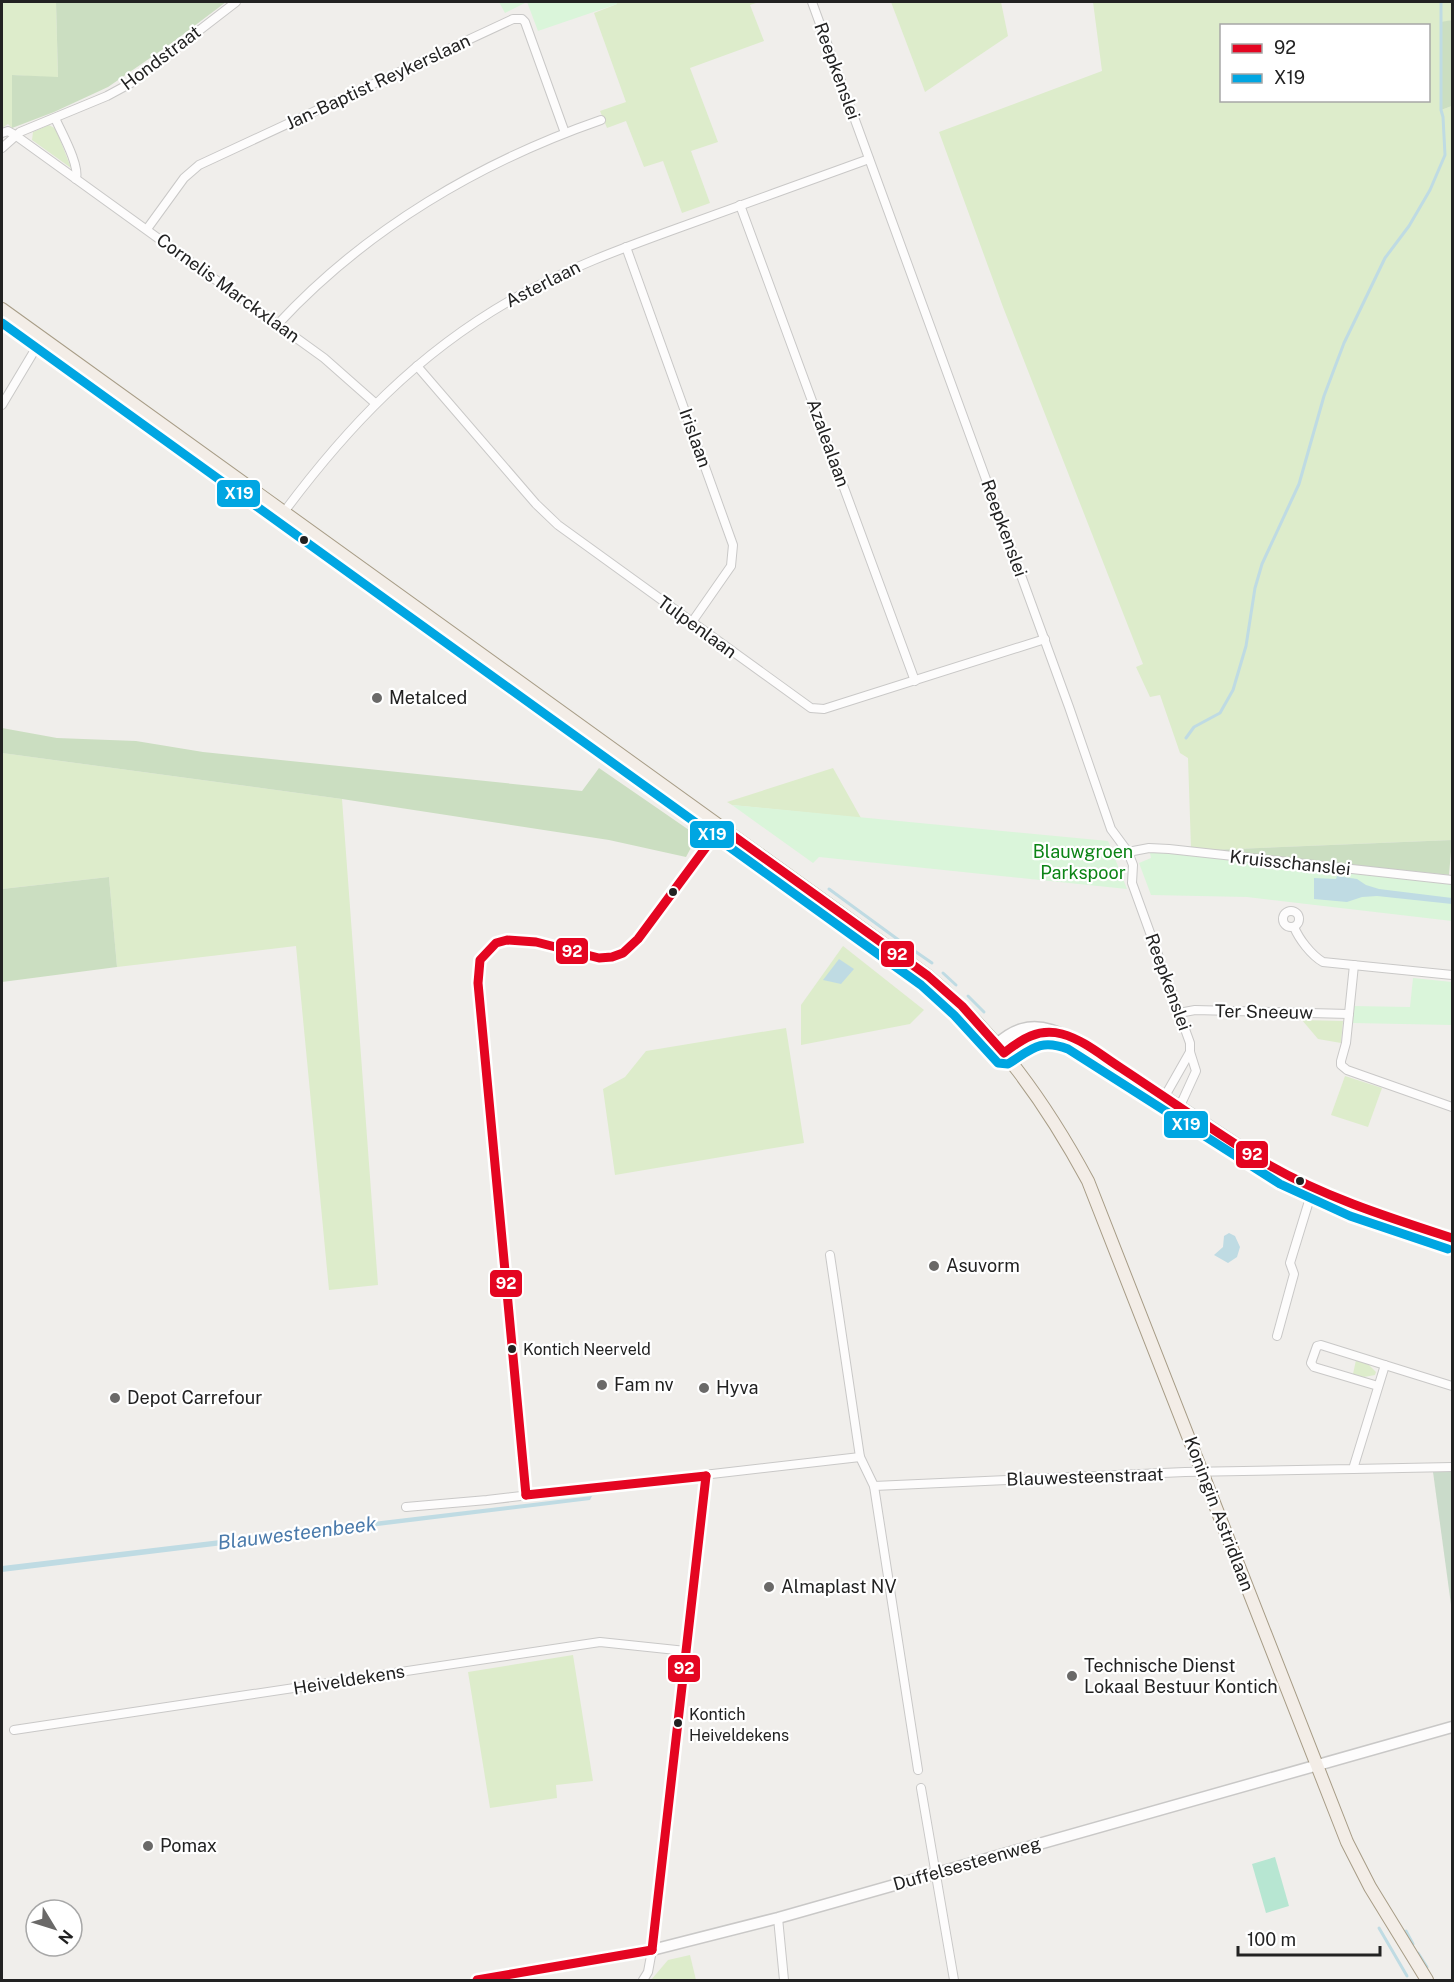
<svg xmlns="http://www.w3.org/2000/svg" width="1454" height="1982" font-family="'Public Sans',sans-serif">
<style>
.grass{fill:#ddeccb;fill-rule:evenodd}
.forest{fill:#cbdec1}
.cemetery{fill:#cadbca}
.park{fill:#daf5da}
.pitch{fill:#b7e6d2}
.water{fill:#bfdbe3}
.lines{fill:none;stroke-linecap:round;stroke-linejoin:round}
.stream{stroke:#bfdbe3;stroke-width:3}
.minor-casing{stroke:#c9c8c7;stroke-width:10}
.tertiary-casing{stroke:#c9c8c7;stroke-width:13}
.primary-casing{stroke:#a79c86;stroke-width:14}
.minor{stroke:#fdfcfc;stroke-width:8}
.tertiary{stroke:#fdfcfc;stroke-width:10}
.primary{stroke:#f3ede7;stroke-width:12}
.bus-1-casing{stroke:#fff;stroke-width:14}
.bus-2-casing{stroke:#fff;stroke-width:14}
.bus-1{stroke:#e40521;stroke-width:9}
.bus-2{stroke:#00a6e2;stroke-width:9}
.bus-dot{fill:#222;stroke:#fff;stroke-width:2}
.poi-dot{fill:#6a6968;stroke:#fff;stroke-width:2}
.labels{text-anchor:middle;stroke-width:4.5;stroke-linejoin:round;paint-order:stroke}
.bus-label{font-size:16px;fill:#222;stroke:#fff;text-anchor:start}
.street-label{font-size:18px;fill:#222;stroke:#fff}
.poi-label{font-size:18px;fill:#222;stroke:#fff;text-anchor:start}
.park-label{font-size:18px;fill:#0c8416;stroke:#fff}
.water-label{font-size:20px;font-style:italic;fill:#4a7aab;stroke:#fff}
.line-badge{stroke:#fff;stroke-width:2}
.badge-label{font-size:16px;text-anchor:middle;font-weight:bold;fill:#fff}
</style>
<rect width="100%" height="100%" fill="#f0eeeb"/>
<g class="grass">
<path d="M2 2H56L58 78 12 75V128L8 124 2 128Z"/>
<path d="M617 2H759L750 5 764 41 690 68 718 142 691 151 710 203 682 213 663 161 644 167 626 121 607 128 600 111 626 102 594 13 617 4Z"/>
<path d="M891 2H1001L1008 36 925 92Z"/>
<path d="M1093 2H1452V20L1441 23V110L1452 106V840L1210 850 1191 848 1188 758 1180 753 1160 695 1150 697 1136 667 1143 664 1003 307 939 132 1102 71ZM1222 26H1428V100H1222Z"/>
<path d="M49 125 56 129 71 168 32 140 33 132Z"/>
<path d="M2 753 342 799 378 1285 329 1290 296 946 117 967 109 877 2 889Z"/>
<path d="M833 768 861 818 732 805 727 802Z"/>
<path d="M843 946 924 1010 910 1024 801 1045V1005Z"/>
<path d="M1302 1020 1343 1021 1341 1043 1318 1039Z"/>
<path d="M786 1028 804 1143 615 1175 603 1089 625 1077 646 1051Z"/>
<path d="M1345 1076 1382 1088 1368 1127 1331 1115Z"/>
<path d="M1356 1360 1368 1364 1376 1372 1375 1375 1364 1377 1353 1374Z"/>
<path d="M573 1655 593 1781 556 1785 557 1798 490 1808 468 1672Z"/>
<path d="M690 1955 696 1980H651L668 1960Z"/>
</g>
<g class="forest">
<path d="M56 2H226L169 45 108 87 54 112 12 128V75L58 77Z"/>
<path d="M1452 20V106L1441 110V22Z"/>
<path d="M2 728 57 738 136 741 203 752 582 791 599 768 689 830 694 837V842L686 857 609 840 342 799 2 753Z"/>
<path d="M1452 840 1449 875 1210 850Z"/>
<path d="M109 877 117 967 2 982V889Z"/>
</g>
<path class="cemetery" d="M1433 1472H1452V1612Z"/>
<g class="park">
<path d="M499 2H617V4L538 31 527 2 505 13Z"/>
<path d="M732 805 1108 841 1127 889 819 857 813 863Z"/>
<path d="M1149 848 1452 880V921L1247 897 1151 895 1139 863 1151 858Z"/>
<path d="M1413 978 1452 982V1025L1352 1023 1354 1006 1410 1007Z"/>
</g>
<path class="pitch" d="M1275 1857 1289 1906 1266 1913 1252 1864Z"/>
<g class="water">
<path d="M1337 876 1357 879 1366 885 1379 889 1452 898V904L1377 896 1362 897 1347 902 1314 899V878L1336 879Z"/>
<path d="M839 959 854 969 841 984 823 980Z"/>
<path d="M1229 1233 1235 1236 1240 1247 1237 1257 1228 1263 1214 1255 1223 1247 1224 1236Z"/>
<path d="M592 1496 590 1500 2 1572V1566Z"/>
</g>
<g class="lines">
<g class="stream">
<path d="M1186 738 1194 727 1220 713 1233 690 1246 646 1255 588 1262 564 1299 484 1324 396 1344 343 1385 258 1409 226 1430 190 1445 155 1443 117 1441 110V2"/>
<path d="M829 889 900 941"/>
<path d="M906 945 932 963"/>
<path d="M943 973 956 985"/>
<path d="M968 996 984 1012"/>
<path d="M1379 1928 1407 1976"/>
<path d="M1406 1931 1413 1944"/>
<path d="M1418 1953 1427 1967"/>
</g>
<defs>
<g id="minor">
<path d="M812 2 1069 707 1111 829 1128 852 1133 865 1132 883 1190 1043V1052L1196 1071 1180 1106"/>
<path d="M55 118C61 132 80 165 76 179"/>
<path d="M2 133 8 131 15 135 324 358 375 403"/>
<path d="M2 148 20 132 107 96 131 83 236 2"/>
<path d="M740 205 915 681"/>
<path d="M147 229 184 178 199 165 513 19H522L525 22 565 133"/>
<path d="M626 247 733 545 731 566 692 622"/>
<path d="M278 324C366 229 480 162 601 120"/>
<path d="M417 366 536 504 558 525 811 708 824 709 1045 639"/>
<path d="M2 405 42 338"/>
<path d="M284 512C348 426 417 354 511 300 565 269 623 248 681 227 744 204 806 182 869 159"/>
<path d="M1128 852 1149 848 1169 849 1452 880"/>
<circle cx="1291" cy="919" r="8"/>
<path d="M1294 927C1299 939 1311 955 1323 962L1452 975"/>
<path d="M1354 965 1346 1043 1341 1061V1065L1347 1070 1452 1107"/>
<path d="M1179 1013 1195 1010 1349 1014"/>
<path d="M1165 1096 1190 1052"/>
<path d="M830 1255 860 1457 874 1486 918 1770"/>
<path d="M1277 1336 1294 1274 1290 1263 1313 1188"/>
<path d="M1378 1386 1314 1367 1311 1363 1317 1346 1321 1345 1452 1386"/>
<path d="M1353 1469 1452 1467"/>
<path d="M874 1486 1185 1472 1353 1469 1385 1365"/>
<path d="M526 1495 478 983 480 960C484 955 490 947 496 943 523 928 581 963 612 957 623 955 631 947 638 939L721 827"/>
<path d="M406 1507 487 1500 860 1457"/>
<path d="M14 1730 600 1642 686 1651"/>
<path d="M921 1788 954 1980"/>
<path d="M778 1918 784 1980"/>
<path d="M643 1980 648 1972 652 1950 706 1476"/>
</g>
<g id="tertiary">
<path d="M997 1044C1013 1030 1029 1023 1051 1030 1079 1039 1105 1057 1130 1074 1175 1102 1218 1133 1263 1161 1322 1197 1388 1217 1452 1238"/>
<path d="M1004 1053 1025 1037 1046 1033"/>
<path d="M477 1980 652 1950 778 1918 1452 1727"/>
</g>
<path id="primary" d="M2 309 928 976C996 1033 1046 1103 1088 1181L1347 1842 1370 1887 1427 1980"/>
</defs>
<use href="#minor" class="minor-casing"/>
<use href="#tertiary" class="tertiary-casing"/>
<use href="#primary" class="primary-casing"/>
<use href="#minor" class="minor"/>
<use href="#tertiary" class="tertiary"/>
<use href="#primary" class="primary"/>
<defs>
<g id="bus-1">
<path d="M721 827 928 976 962 1006 1004 1053C1022 1039 1038 1028 1062 1034 1084 1040 1102 1056 1121 1068 1168 1099 1214 1131 1262 1161 1321 1196 1387 1217 1452 1238"/>
<path d="M526 1495 478 983 480 960 496 943 507 940 536 942 599 958 612 957 623 953 638 939 721 827"/>
<path d="M526 1495 706 1476"/>
<path d="M652 1950 706 1476"/>
<path d="M477 1980 652 1950"/>
</g>
<path id="bus-2" d="M2 323 921 985 954 1015 998 1063 1008 1064C1031 1050 1039 1038 1068 1049L1280 1184 1350 1216 1448 1249"/>
</defs>
<use href="#bus-1" class="bus-1-casing"/>
<use href="#bus-2" class="bus-2-casing"/>
<use href="#bus-1" class="bus-1"/>
<use href="#bus-2" class="bus-2"/>
</g>
<g class="bus-dot">
<circle cx="304" cy="540" r="5"/>
<circle cx="673" cy="892" r="5"/>
<circle cx="1300" cy="1181" r="5"/>
<circle cx="512" cy="1349" r="5"/>
<circle cx="678" cy="1723" r="5"/>
</g>
<g class="poi-dot">
<circle cx="377" cy="698" r="6"/>
<circle cx="934" cy="1266" r="6"/>
<circle cx="602" cy="1385" r="6"/>
<circle cx="704" cy="1388" r="6"/>
<circle cx="115" cy="1398" r="6"/>
<circle cx="769" cy="1587" r="6"/>
<circle cx="1072" cy="1676" r="6"/>
<circle cx="148" cy="1846" r="6"/>
</g>
<g class="labels">
<g class="bus-label">
<text x="523" y="1355">Kontich Neerveld</text>
<text x="689" y="1720">Kontich<tspan x="689" dy="21">Heiveldekens</tspan></text>
</g>
<g class="street-label">
<text transform="translate(161 58) rotate(-37)" y="6">Hondstraat</text>
<text transform="translate(837 71) rotate(70)" y="6">Reepkenslei</text>
<text transform="translate(378 82) rotate(-25)" y="6">Jan-Baptist Reykerslaan</text>
<text transform="translate(543 284) rotate(-27)" y="6">Asterlaan</text>
<text transform="translate(228 288) rotate(36)" y="6">Cornelis Marckxlaan</text>
<text transform="translate(695 438) rotate(70)" y="6">Irislaan</text>
<text transform="translate(828 443) rotate(70)" y="6">Azalealaan</text>
<text transform="translate(1004 528) rotate(70)" y="6">Reepkenslei</text>
<text transform="translate(697 627) rotate(36)" y="6">Tulpenlaan</text>
<text transform="translate(1290 863) rotate(6)" y="6">Kruisschanslei</text>
<text transform="translate(1168 982) rotate(70)" y="6">Reepkenslei</text>
<text transform="translate(1264 1012) rotate(1)" y="6">Ter Sneeuw</text>
<text transform="translate(1085 1477) rotate(-2)" y="6">Blauwesteenstraat</text>
<text transform="translate(1219 1514) rotate(69)" y="6">Koningin Astridlaan</text>
<text transform="translate(349 1680) rotate(-9)" y="6">Heiveldekens</text>
<text transform="translate(967 1864) rotate(-16)" y="6">Duffelsesteenweg</text>
</g>
<g class="poi-label">
<text x="389" y="704">Metalced</text>
<text x="946" y="1272">Asuvorm</text>
<text x="614" y="1391">Fam nv</text>
<text x="716" y="1394">Hyva</text>
<text x="127" y="1404">Depot Carrefour</text>
<text x="781" y="1593">Almaplast NV</text>
<text x="1084" y="1672">Technische Dienst<tspan x="1084" dy="21">Lokaal Bestuur Kontich</tspan></text>
<text x="160" y="1852">Pomax</text>
</g>
<g class="park-label">
<text x="1083" y="858">Blauwgroen<tspan x="1083" dy="21">Parkspoor</tspan></text>
</g>
<g class="water-label">
<text transform="translate(297 1533) rotate(-7)" y="7">Blauwesteenbeek</text>
</g>
</g>
<g class="line-badge">
<rect x="216" y="479" width="45" height="29" rx="6" fill="#00a6e2"/>
<rect x="689" y="820" width="46" height="29" rx="6" fill="#00a6e2"/>
<rect x="555" y="937" width="34" height="28" rx="6" fill="#e40521"/>
<rect x="880" y="940" width="35" height="28" rx="6" fill="#e40521"/>
<rect x="1163" y="1110" width="46" height="29" rx="6" fill="#00a6e2"/>
<rect x="1235" y="1140" width="34" height="29" rx="6" fill="#e40521"/>
<rect x="489" y="1269" width="34" height="29" rx="6" fill="#e40521"/>
<rect x="667" y="1654" width="34" height="29" rx="6" fill="#e40521"/>
</g>
<g class="badge-label">
<text x="239" y="499">X19</text>
<text x="712" y="840">X19</text>
<text x="572" y="957">92</text>
<text x="897" y="960">92</text>
<text x="1186" y="1130">X19</text>
<text x="1252" y="1160">92</text>
<text x="506" y="1289">92</text>
<text x="684" y="1674">92</text>
</g>
<rect width="1454" height="1982" fill="none" stroke="#222222" stroke-width="6"/>
<rect x="1220" y="24" width="210" height="78" fill="#ffffff" stroke="#a7a7a7" stroke-width="1.5"/>
<rect x="1232" y="44" width="30" height="9" fill="#e40521" stroke="#a7a7a7" stroke-width="1.5"/>
<text x="1274" y="54" font-size="18" fill="#222222">92</text>
<rect x="1232" y="74" width="30" height="9" fill="#00a6e2" stroke="#a7a7a7" stroke-width="1.5"/>
<text x="1274" y="84" font-size="18" fill="#222222">X19</text>
<g transform="translate(54 1928) rotate(128)"><circle r="28" fill="#ffffff" stroke="#a7a7a7" stroke-width="1.5"/>
<path d="M0-4.5L10 22L0 15L-10 22Z" fill="#6a6968"/>
<text y="-9" font-size="16" font-weight="bold" text-anchor="middle" fill="#222222">N</text>
</g>
<path d="M1238 1946v9h142v-9" fill="none" stroke="#222222" stroke-width="3"/>
<text x="1247" y="1946" font-size="18" fill="#222222" stroke="#ffffff" stroke-width="4.5" paint-order="stroke">100 m</text>
</svg>
